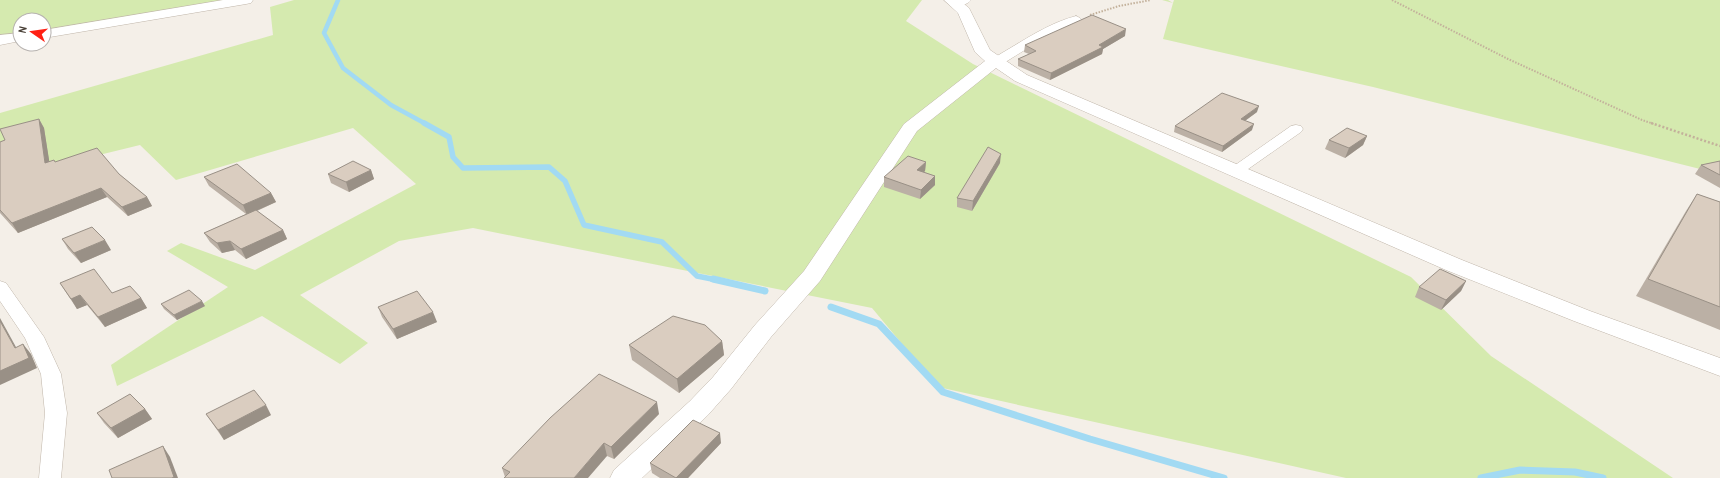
<svg xmlns="http://www.w3.org/2000/svg" width="1720" height="478" font-family="'Archivo Narrow',sans-serif">
<style>
.green{fill:#d5eaaf}
.lines{fill:none;stroke-linecap:round;stroke-linejoin:round}
.stream-far2{stroke:#a2daf3;stroke-width:4.5}
.stream-far1{stroke:#a2daf3;stroke-width:5.5}
.stream{stroke:#a2daf3;stroke-width:7}
.minor-casing{stroke:#c0b6aa;stroke-width:1}
.tertiary-casing{stroke:#c0b6aa;stroke-width:1}
.path-far1{stroke:#c3b19b;stroke-width:2;stroke-dasharray:1.5 1.5;stroke-linecap:butt}
.path{stroke:#c3b19b;stroke-width:2.5;stroke-dasharray:2 2;stroke-linecap:butt}
.minor{fill:#fff;fill-rule:evenodd}
.tertiary{fill:#fff;fill-rule:evenodd}
.wall{fill:#bbb0a5}
.shaded-wall{fill:#999086}
.building{fill:#dacdc0;stroke:#999086}
</style>
<rect width="100%" height="100%" fill="#f4efe8"/>
<g class="green">
<path d="M0 0H231L44 32V20H20V35L0 38Z"/>
<path d="M294 0H922L906 21 973 64 1411 277 1491 356 1673 478H1346L938 387 872 308 473 228 399 241 300 295 368 343 340 364 262 316 117 386 111 365 228 287 167 251 181 243 255 270 416 184 353 128 176 180 140 145 50 167 0 189V113L273 35 270 7Z"/>
<path d="M1162 0H1168L1173 3 1174 0H1720V174L1373 87 1163 39 1173 3Z"/>
</g>
<g class="lines">
<path class="stream-far2" d="M338 0 324 33 343 68 391 105 426 124"/>
<path class="stream-far1" d="M424 123 449 137 453 157 463 168 549 167 565 181 584 225 662 242 697 276 717 280"/>
<g class="stream">
<path d="M713 279 765 291"/>
<path d="M831 307 879 324 943 392 1090 439 1224 478"/>
<path d="M1481 478 1520 470 1575 472 1603 478"/>
</g>
<defs>
<g id="minor">
<path d="M955 0H971C967 5 957 8 951 6L949 4Z"/>
<path d="M1076 16 1080 18 1082 20 1080 22 1044 38 1007 61 995 65 991 64 989 61C992 57 998 56 1002 53 1026 39 1049 23 1076 16Z"/>
<path d="M1296 125 1301 126 1303 129 1301 132 1241 174 1236 176 1231 174 1228 171 1231 168 1291 126Z"/>
<path d="M0 281 6 283 44 337 61 374 67 413 61 478H39L45 413 41 374 25 338 0 301Z"/>
</g>
<g id="tertiary">
<path d="M223 0H253L251 3 246 4 44 38V30Z"/>
<path d="M944 0H959L969 8 990 50 1027 75 1462 260 1590 311 1720 358V376L1574 321 1446 270 1015 81 996 68 917 131 820 281 771 337 731 389 708 415 642 478H610L614 470 690 401 713 377 755 325 804 271 904 124 985 61 975 52 958 13Z"/>
<path d="M20 33V41L0 45V35Z"/>
</g>
</defs>
<use href="#minor" class="minor-casing"/>
<use href="#tertiary" class="tertiary-casing"/>
<g class="path-far1">
<path d="M1392 0 1508 59 1642 120 1654 124"/>
<path d="M1090 15 1119 6 1151 0"/>
</g>
<path class="path" d="M1651 123 1720 146"/>
<use href="#minor" class="minor"/>
<use href="#tertiary" class="tertiary"/>
</g>
<g class="wall">
<path d="M1125 36 1103 49 1102 54 1050 80 1018 66V59L1029 54 1024 52 1025 45Z"/>
<path d="M1257 112 1245 121 1252 130 1222 152 1174 132 1175 126Z"/>
<path d="M39 119 44 128 49 161 119 174 147 197 152 206 128 216 107 197 18 233 0 213V142L5 140Z"/>
<path d="M1367 136 1363 145 1345 158 1325 149 1329 140Z"/>
<path d="M1720 161V188L1695 174 1701 165Z"/>
<path d="M926 162 925 171 924 172 935 176V185L920 199 884 187V177Z"/>
<path d="M1000 163 972 211 957 207V198Z"/>
<path d="M371 170 374 179 349 192 331 183 328 174Z"/>
<path d="M204 177 271 193 276 202 257 211 283 230 287 239 246 259 235 250 222 253 210 242 204 233 246 214 209 186Z"/>
<path d="M1697 194 1720 202V330L1636 296 1686 211Z"/>
<path d="M62 239 111 250 81 263 68 249Z"/>
<path d="M1466 281 1461 291 1441 310 1415 297 1419 287Z"/>
<path d="M60 283 112 293 141 298 147 308 105 327 87 305 77 309Z"/>
<path d="M161 304 205 306 177 320 164 309Z"/>
<path d="M378 307 437 322 397 339 382 317Z"/>
<path d="M722 341 724 355 679 393 632 360 629 345Z"/>
<path d="M145 409 152 419 118 438 104 423 97 413Z"/>
<path d="M206 414 271 415 224 440Z"/>
<path d="M659 414 614 459 607 456 505 477 502 468Z"/>
<path d="M721 443 688 478H660L652 473 650 463Z"/>
</g>
<g class="shaded-wall">
<path d="M1126 29 1125 36 1103 49 1102 54 1050 80 1051 73Z"/>
<path d="M1259 106 1257 112 1239 125 1241 119Z"/>
<path d="M39 119 44 128 51 172 45 163Z"/>
<path d="M1254 124 1252 130 1222 152 1223 146Z"/>
<path d="M1367 136 1363 145 1345 158 1349 148Z"/>
<path d="M1001 154 1000 163 972 211 973 201Z"/>
<path d="M926 162 925 171 917 179V170Z"/>
<path d="M371 170 374 179 349 192 346 182Z"/>
<path d="M935 176V185L920 199 921 190Z"/>
<path d="M101 188 107 197 18 233 12 223Z"/>
<path d="M271 193 276 202 247 215 243 205Z"/>
<path d="M147 197 152 206 128 216 122 207Z"/>
<path d="M283 230 287 239 246 259 241 249Z"/>
<path d="M105 240 111 250 81 263 74 253Z"/>
<path d="M230 241 235 250 222 253 217 243Z"/>
<path d="M1466 281 1461 291 1441 310 1446 300Z"/>
<path d="M80 295 87 305 77 309 71 299Z"/>
<path d="M141 298 147 308 105 327 98 317Z"/>
<path d="M202 301 205 306 177 320 174 315Z"/>
<path d="M433 312 437 322 397 339 393 329Z"/>
<path d="M0 318 22 358 15 348 0 321Z"/>
<path d="M722 341 724 355 679 393 677 379Z"/>
<path d="M23 344 31 354 37 368 0 385V371Z"/>
<path d="M657 402 659 414 614 459 611 447Z"/>
<path d="M266 405 271 415 224 440 218 430Z"/>
<path d="M145 409 152 419 118 438 111 428Z"/>
<path d="M720 433 721 443 688 478H676Z"/>
<path d="M604 443 607 456 588 478H574Z"/>
<path d="M163 446 170 457 178 478H172Z"/>
</g>
<g class="building">
<path d="M1092 15 1126 29 1099 45 1103 47 1051 73 1018 59 1036 51 1025 45Z"/>
<path d="M1222 93 1259 106 1241 119 1254 124 1223 146 1175 126Z"/>
<path d="M39 119 45 163 54 160 55 162 97 148 119 174 147 197 122 207 101 188 12 223 0 210V142L5 140 0 129Z"/>
<path d="M1347 128 1367 136 1349 148 1329 140Z"/>
<path d="M988 147 1001 154 973 201 957 198Z"/>
<path d="M908 156 926 162 917 170 935 176 921 190 884 177Z"/>
<path d="M353 161 371 170 346 182 328 174Z"/>
<path d="M1720 161V175L1701 165Z"/>
<path d="M237 164 271 193 243 205 204 177Z"/>
<path d="M1697 194 1720 202V307L1648 279Z"/>
<path d="M256 210 283 230 241 249 230 241 217 243 204 233Z"/>
<path d="M92 227 105 240 74 253 62 239Z"/>
<path d="M94 269 112 293 130 286 141 298 98 317 80 295 71 299 60 283Z"/>
<path d="M1440 269 1466 281 1446 300 1419 287Z"/>
<path d="M189 290 202 301 174 315 161 304Z"/>
<path d="M417 291 433 312 393 329 378 307Z"/>
<path d="M673 316 705 325 722 341 677 379 629 345Z"/>
<path d="M0 321 15 348 23 344 29 358 0 371Z"/>
<path d="M599 374 657 402 611 447 604 443 574 478H504L510 472 502 468 550 418Z"/>
<path d="M254 390 266 405 218 430 206 414Z"/>
<path d="M130 394 145 409 111 428 97 413Z"/>
<path d="M693 420 720 433 676 478 650 463Z"/>
<path d="M163 446 174 477 172 478H112L109 470Z"/>
</g>
<g transform="translate(32 32) rotate(283)"><circle r="19" fill="#ffffff" stroke="#b6b2af"/>
<path d="M0-3L7 15L0 10L-7 15Z" fill="#ff2014"/>
<text y="-6" font-size="11" font-weight="bold" text-anchor="middle" fill="#483f36">N</text>
</g>
</svg>
